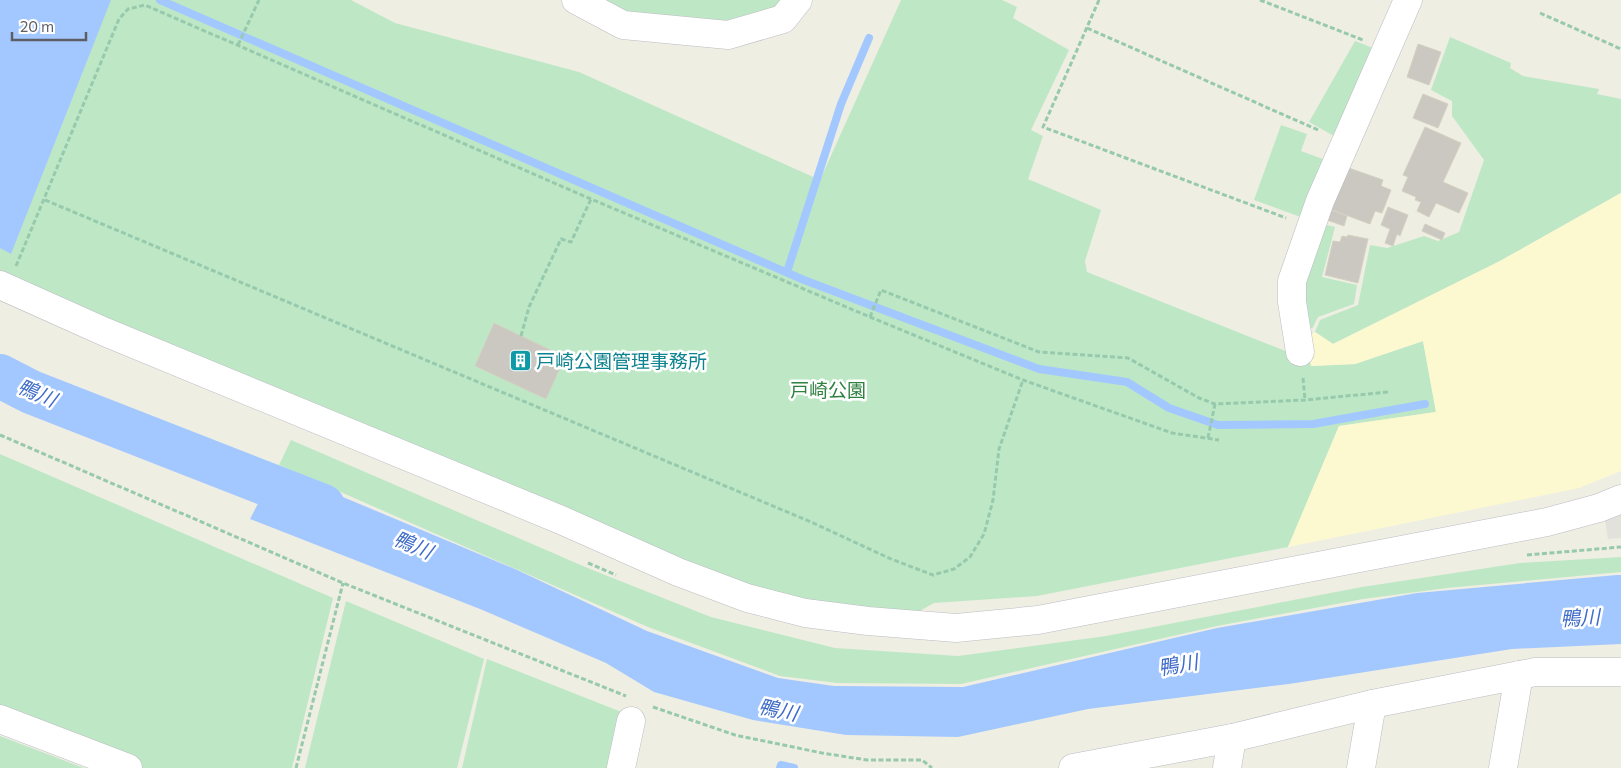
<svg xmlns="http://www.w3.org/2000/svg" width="1621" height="768" font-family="Commissioner,'Noto Sans JP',sans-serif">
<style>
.industrial{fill:#e2e1db}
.green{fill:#bee8c5}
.sand{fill:#fcf9d1}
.water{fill:#a3c8ff}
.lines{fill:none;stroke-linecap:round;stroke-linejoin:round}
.stream{stroke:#a3c8ff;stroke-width:8}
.river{stroke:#a3c8ff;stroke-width:44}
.building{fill:#cac8c0;stroke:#d4d1c1}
.minor-casing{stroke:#bbbcc3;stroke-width:29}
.tertiary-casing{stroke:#bbbcc3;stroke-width:29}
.path{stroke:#97c9ad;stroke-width:3;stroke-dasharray:5 2.5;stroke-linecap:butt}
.minor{stroke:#fff;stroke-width:28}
.tertiary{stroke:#fff;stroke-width:28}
.labels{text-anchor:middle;stroke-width:5;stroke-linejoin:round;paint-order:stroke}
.culture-label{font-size:19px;fill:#0d838f;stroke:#fff;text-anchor:start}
.park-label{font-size:19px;fill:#2f8140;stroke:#fff}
.water-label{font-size:20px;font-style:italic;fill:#3f6cc9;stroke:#fff}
</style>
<rect width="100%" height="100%" fill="#efeee3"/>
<path class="industrial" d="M1621 513V538L1608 539 1605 520Z"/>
<g class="green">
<path d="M0 0H351L395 23 579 72 820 180 901 0H1002L1017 7 1013 18 1069 50 1031 130 1043 136 1028 179 1101 210 1085 261 1087 272 1293 354 1310 355 1311 366 1355 364 1423 341 1436 412 1339 426 1288 547 1037 596 934 603 916 613 810 602 745 585 679 562 0 276Z"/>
<path d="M599 0H786L780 7 730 24 629 18Z"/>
<path d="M1450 37 1511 63 1510 68 1523 76 1599 89 1597 94 1621 99V193L1500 261 1333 344 1315 332 1320 320 1358 305 1370 245 1387 248 1424 236 1438 241 1459 232 1484 160 1452 116V101L1431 90Z"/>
<path d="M1355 41 1378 50 1334 136 1309 122Z"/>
<path d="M1281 125 1307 134 1301 151 1328 161 1306 219 1254 200Z"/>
<path d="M1319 223 1335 227 1322 277 1357 285 1354 304 1318 317 1312 329 1307 322 1301 291Z"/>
<path d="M291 440 590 569 711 617 835 648 958 656 1106 636 1362 587 1520 563 1621 557V572L1447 588 1363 599 1217 626 961 684 837 683 780 676 648 627 279 465Z"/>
<path d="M0 454 333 598 292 768H139L0 717Z"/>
<path d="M346 601 484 659 457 768H305Z"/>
<path d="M487 659 624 713 611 768H462Z"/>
<path d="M0 736 84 768H0Z"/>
</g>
<path class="sand" d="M1621 193V471L1579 488 1288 547 1339 426 1436 412 1423 341 1355 364 1311 366 1306 340 1315 332 1333 344 1500 261Z"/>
<g class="water">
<path d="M0 0H111L11 254 0 248Z"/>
<path d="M276 469 515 569 647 631 778 678 834 686 963 687 1217 628 1417 593 1617 575H1621V644L1512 649 1289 684 1088 709 958 737 846 735 753 720 654 692 606 663 480 609 250 519Z"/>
</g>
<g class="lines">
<g class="stream">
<path d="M160 0 804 280 1039 369 1127 382 1169 408 1218 425 1313 424 1425 404"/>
<path d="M787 272 841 104 869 38"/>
<path d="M780 768 781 765 794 768"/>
</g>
<path class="river" d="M0 376 31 392 323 506"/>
</g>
<g class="building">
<path d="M1418 44 1441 52 1429 85 1407 77Z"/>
<path d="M1423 94 1448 104 1438 128 1413 118Z"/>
<path d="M1425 127 1461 143 1443 182 1468 193 1459 213 1436 203 1429 217 1417 211 1421 202 1415 200 1416 197 1402 191 1408 177 1403 175Z"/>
<path d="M1343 166 1383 180 1381 186 1391 190 1382 213 1375 211 1370 224 1327 208Z"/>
<path d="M1388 207 1408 215 1400 236 1397 234 1393 246 1385 243 1390 229 1381 225Z"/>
<path d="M1328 209 1347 216 1344 226 1324 219Z"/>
<path d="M1425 224 1445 233 1442 240 1422 231Z"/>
<path d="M1348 235 1368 239 1358 283 1325 275 1333 241 1340 242 1342 236 1347 237Z"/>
<path d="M494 323 565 357 546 399 475 366Z"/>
</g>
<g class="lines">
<defs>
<g id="minor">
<path d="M576 0 623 25 728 35 783 19 798 0"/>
<path d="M1300 352 1292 302V281L1320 201 1408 0"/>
<path d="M0 719 128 768"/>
<path d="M621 768 631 721"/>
<path d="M1073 768 1232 738 1372 704 1535 672H1621"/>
<path d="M1227 768 1232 738"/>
<path d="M1361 768 1372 704"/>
<path d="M1503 768 1519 675"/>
</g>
<path id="tertiary" d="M0 285 105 332 561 520 678 572 747 598 805 613 868 621 956 628 1038 620 1547 522 1599 508 1621 499"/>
</defs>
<use href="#minor" class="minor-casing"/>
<use href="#tertiary" class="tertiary-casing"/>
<g class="path">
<path d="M1099 0 1043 127 1286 218"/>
<path d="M1260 0 1363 40"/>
<path d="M1540 13 1621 49"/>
<path d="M1087 28 1318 130"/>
<path d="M238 45 259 0"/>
<path d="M45 200 811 522 891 559 933 575 954 569 970 557 984 534 993 500 999 449 1023 380"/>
<path d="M16 266 119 19 128 9 145 5 591 199 870 317 1023 380 1172 433 1219 440"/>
<path d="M870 317 881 290 1039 352 1128 358 1199 398 1215 404 1305 400 1388 392"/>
<path d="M521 336 529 307 561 239 571 242 591 199"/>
<path d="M1303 378 1305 400"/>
<path d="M0 435 343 583 626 696"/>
<path d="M1208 438 1215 404"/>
<path d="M1527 555 1621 547"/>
<path d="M588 563 616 575"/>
<path d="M653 707 735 735 822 753 867 760H922L932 768"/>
<path d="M296 768 343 583"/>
</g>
<use href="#minor" class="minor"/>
<use href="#tertiary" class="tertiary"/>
</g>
<defs>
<symbol id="building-square" viewBox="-11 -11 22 22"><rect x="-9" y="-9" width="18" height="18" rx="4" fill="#0f9aa8" stroke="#fff"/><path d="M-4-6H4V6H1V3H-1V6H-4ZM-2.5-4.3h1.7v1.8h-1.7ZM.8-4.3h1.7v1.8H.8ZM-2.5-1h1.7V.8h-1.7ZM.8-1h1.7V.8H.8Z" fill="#fff"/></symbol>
</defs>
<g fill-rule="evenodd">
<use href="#building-square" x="508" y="348" width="25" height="25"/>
</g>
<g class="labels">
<g class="culture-label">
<text x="536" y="368">戸崎公園管理事務所</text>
</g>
<g class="park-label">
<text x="828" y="397">戸崎公園</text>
</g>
<g class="water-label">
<text transform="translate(37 393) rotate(23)" y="7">鴨川</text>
<text transform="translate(413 545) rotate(23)" y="7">鴨川</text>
<text transform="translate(1580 618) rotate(-3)" y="7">鴨川</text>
<text transform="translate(1178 665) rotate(-10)" y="7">鴨川</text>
<text transform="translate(778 710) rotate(12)" y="7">鴨川</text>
</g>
</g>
<path d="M12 32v8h74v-8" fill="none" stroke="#5b5e65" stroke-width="2.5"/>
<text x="20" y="32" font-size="15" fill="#5b5e65" stroke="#ffffff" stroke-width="4" paint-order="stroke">20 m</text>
</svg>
